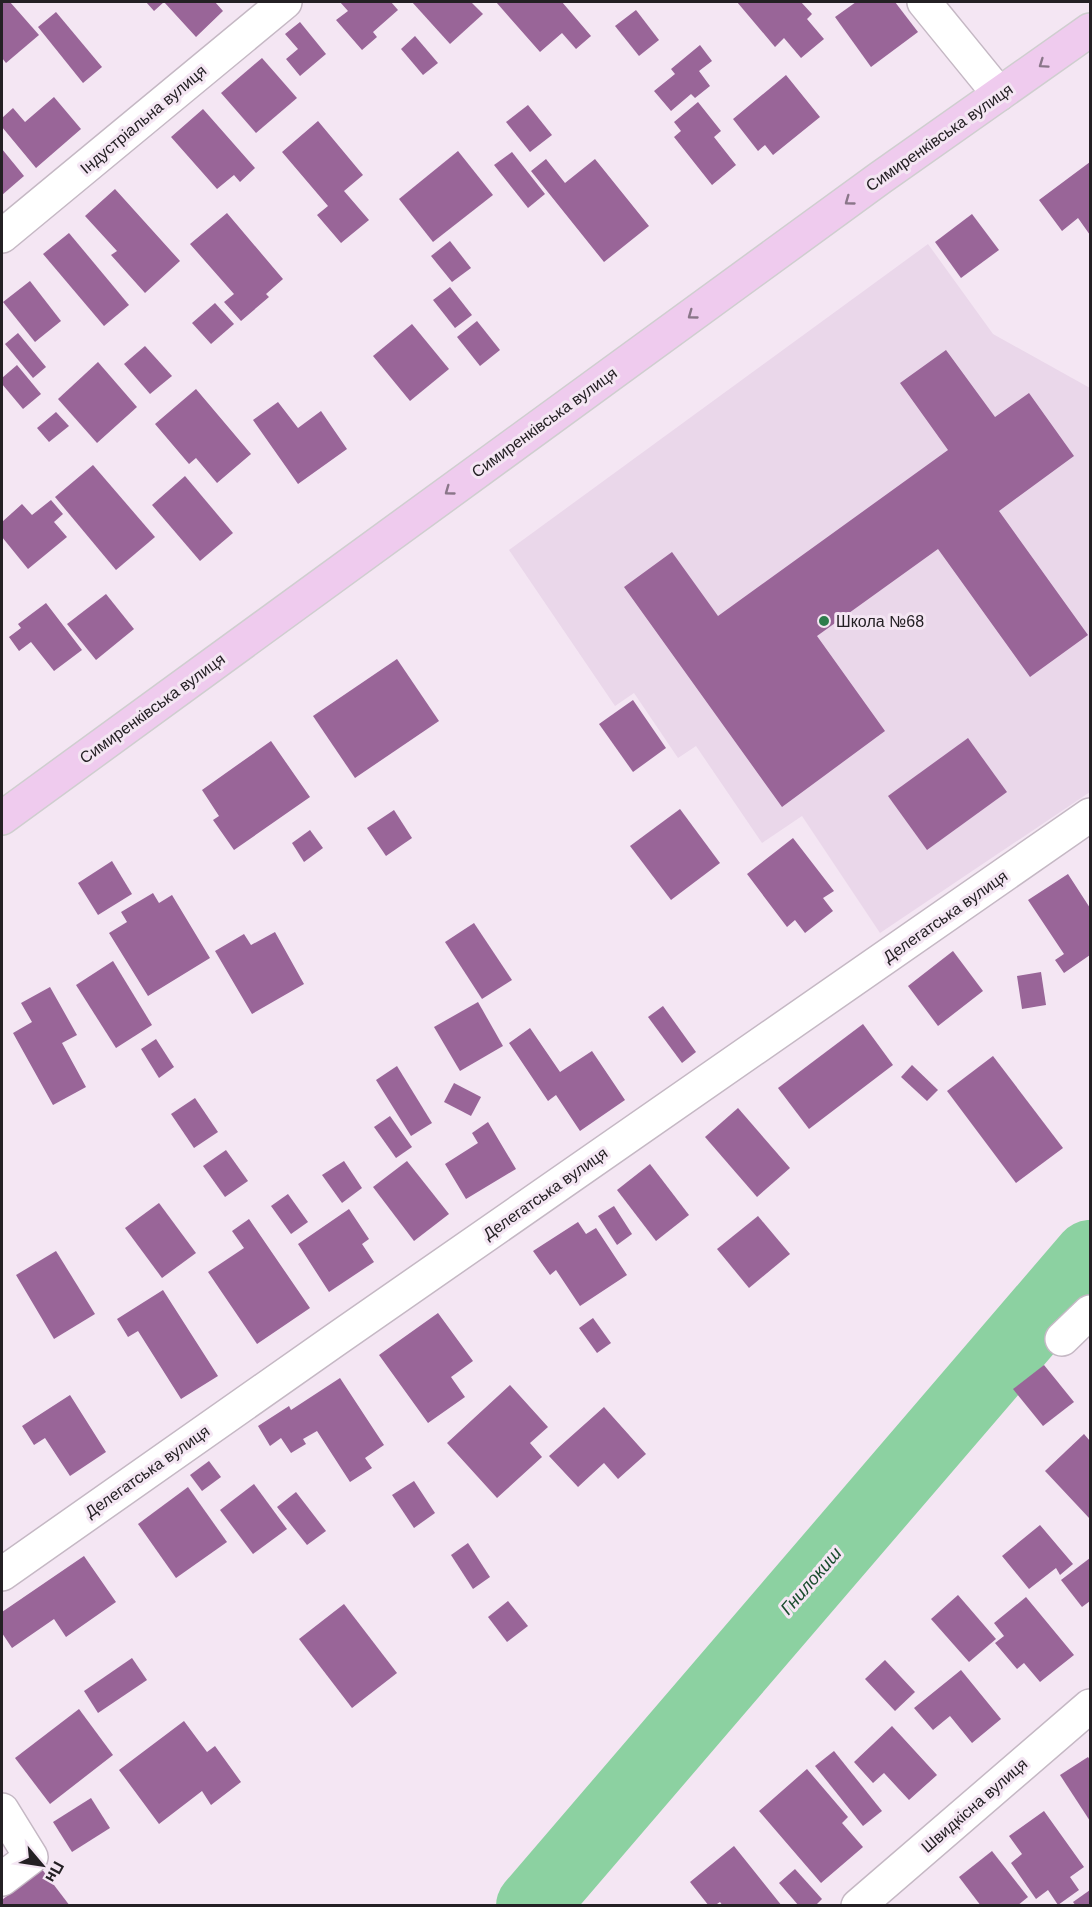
<svg xmlns="http://www.w3.org/2000/svg" width="1092" height="1907" font-family="Arial,sans-serif">
<style>
.built{fill:#ead7ea}
.lines{fill:none;stroke-linecap:round;stroke-linejoin:round}
.river{stroke:#8cd1a1;stroke-width:72}
.building{fill:#996598}
.minor-casing{stroke:#c5b8c4;stroke-width:36}
.major-casing{stroke:#cfcecf;stroke-width:36}
.minor{stroke:#fff;stroke-width:33}
.major{stroke:#efcbee;stroke-width:33}
.oneway{stroke:#8a7689}
.poi-dot{fill:#2d7c4c;stroke:#f4e6f3;stroke-width:2}
.labels{text-anchor:middle;stroke-width:6;stroke-linejoin:round;paint-order:stroke}
.street-label{font-size:16px;fill:#242024;stroke:#f4e6f3}
.poi-label{font-size:16px;fill:#242024;stroke:#f4e6f3;text-anchor:start}
.water-label{font-size:18px;font-style:italic;fill:#194c2d;stroke:#f4e6f3}
</style>
<rect width="100%" height="100%" fill="#f4e6f3"/>
<path class="built" d="M928 244 993 334 1090 388V792L880 933 802 816 762 843 696 746 678 758 634 693 615 706 509 550Z"/>
<g class="lines">
<path class="river" d="M532 1906 1090 1256"/>
</g>
<g class="building">
<path d="M2 2H10L39 35 6 63 2 58Z"/>
<path d="M146 2H215L223 11 196 37 164 2 154 11Z"/>
<path d="M340 2H391L398 10 373 32 377 37 362 50 336 20 348 11Z"/>
<path d="M412 2H471L483 14 450 44Z"/>
<path d="M496 2H562L591 36 576 49 562 33 540 52Z"/>
<path d="M737 2H801L812 14 807 19 824 39 801 58 784 38 775 47Z"/>
<path d="M856 2H895L918 32 871 67 835 17Z"/>
<path d="M636 10 659 40 639 56 615 26Z"/>
<path d="M56 12 102 67 83 83 38 27Z"/>
<path d="M300 22 326 54 300 76 286 59 298 49 285 34Z"/>
<path d="M415 36 438 63 423 75 401 49Z"/>
<path d="M700 45 712 61 699 71 710 86 695 98 691 94 671 111 654 91 675 74 671 69Z"/>
<path d="M262 58 297 98 256 133 221 93Z"/>
<path d="M786 75 820 117 773 155 765 145 758 151 733 119Z"/>
<path d="M54 97 81 129 36 168 2 127V118L13 108 25 122Z"/>
<path d="M698 102 721 131 714 137 736 165 712 185 674 137 681 131 674 122Z"/>
<path d="M528 105 552 135 530 152 506 122Z"/>
<path d="M203 109 255 168 240 182 234 175 217 189 171 137Z"/>
<path d="M318 121 363 175 344 191 369 220 341 243 317 215 328 206 282 152Z"/>
<path d="M2 149 24 176 2 195Z"/>
<path d="M458 151 493 195 433 242 399 199Z"/>
<path d="M512 152 545 194 528 208 494 165Z"/>
<path d="M546 159 565 183 595 159 649 226 604 262 531 171Z"/>
<path d="M1090 162V235L1078 218 1062 231 1039 200Z"/>
<path d="M115 189 180 261 145 293 111 255 117 251 85 216Z"/>
<path d="M227 213 283 279 266 294 269 297 241 321 224 302 234 294 190 244Z"/>
<path d="M972 214 999 250 961 278 935 242Z"/>
<path d="M69 233 129 305 104 326 43 254Z"/>
<path d="M450 241 471 268 452 282 431 256Z"/>
<path d="M30 281 61 321 35 342 3 302Z"/>
<path d="M450 287 472 315 455 328 433 300Z"/>
<path d="M215 303 234 324 211 344 192 323Z"/>
<path d="M477 321 500 350 480 366 457 337Z"/>
<path d="M412 324 449 369 410 401 373 356Z"/>
<path d="M18 333 46 367 33 378 5 344Z"/>
<path d="M145 346 172 376 150 394 124 364Z"/>
<path d="M946 350 995 417 1029 393 1074 456 999 511 1088 635 1030 677 938 549 817 636 885 731 782 807 624 587 672 552 718 616 948 450 900 383Z"/>
<path d="M98 362 137 407 97 443 58 399Z"/>
<path d="M17 365 41 394 23 409 2 384V378Z"/>
<path d="M196 389 251 454 217 483 196 458 189 464 155 424Z"/>
<path d="M278 402 298 428 321 411 347 449 298 484 253 420Z"/>
<path d="M56 412 69 426 49 442 37 428Z"/>
<path d="M93 465 155 537 116 570 55 497Z"/>
<path d="M185 476 233 533 200 561 152 505Z"/>
<path d="M51 500 63 514 54 522 67 537 28 569 2 537V522L22 504 32 515Z"/>
<path d="M106 594 134 629 96 660 67 624Z"/>
<path d="M46 603 82 650 54 671 31 642 19 651 9 637 21 628 18 624Z"/>
<path d="M397 659 439 721 355 778 313 716Z"/>
<path d="M633 700 666 748 633 772 599 724Z"/>
<path d="M968 738 1007 792 927 850 888 796Z"/>
<path d="M271 741 310 797 234 850 213 820 219 816 202 790Z"/>
<path d="M680 809 720 863 671 900 630 846Z"/>
<path d="M394 810 412 838 386 856 367 828Z"/>
<path d="M310 830 323 848 304 862 292 843Z"/>
<path d="M793 838 834 891 823 898 833 911 805 933 795 920 787 927 747 874Z"/>
<path d="M112 861 132 894 98 915 78 883Z"/>
<path d="M1068 874 1090 908V955L1064 973 1055 960 1064 954 1028 900Z"/>
<path d="M153 893 159 903 172 895 210 958 148 996 109 933 127 922 121 912Z"/>
<path d="M474 923 512 980 482 999 445 942Z"/>
<path d="M275 932 304 984 252 1014 215 951 244 934 251 945Z"/>
<path d="M953 951 983 991 938 1026 908 986Z"/>
<path d="M113 961 152 1025 116 1048 76 985Z"/>
<path d="M1041 972 1046 1005 1022 1009 1017 976Z"/>
<path d="M50 987 77 1035 62 1043 86 1087 53 1105 13 1033 32 1022 21 1003Z"/>
<path d="M478 1002 503 1046 460 1071 434 1027Z"/>
<path d="M663 1006 696 1052 682 1063 648 1017Z"/>
<path d="M863 1024 893 1065 809 1129 778 1088Z"/>
<path d="M530 1028 560 1072 592 1051 625 1100 580 1131 556 1095 548 1101 509 1043Z"/>
<path d="M156 1039 174 1067 159 1078 141 1049Z"/>
<path d="M993 1056 1063 1148 1016 1183 947 1091Z"/>
<path d="M912 1065 938 1090 927 1101 901 1077Z"/>
<path d="M397 1066 432 1123 411 1136 376 1080Z"/>
<path d="M454 1083 481 1097 471 1116 444 1102Z"/>
<path d="M195 1098 218 1132 194 1148 171 1114Z"/>
<path d="M738 1108 790 1168 757 1197 705 1137Z"/>
<path d="M390 1116 412 1147 396 1158 374 1127Z"/>
<path d="M488 1122 516 1169 466 1199 445 1164 478 1143 472 1133Z"/>
<path d="M226 1150 248 1181 225 1197 203 1166Z"/>
<path d="M344 1161 362 1188 342 1203 322 1175Z"/>
<path d="M407 1161 449 1214 414 1241 373 1187Z"/>
<path d="M650 1164 689 1215 656 1241 617 1190Z"/>
<path d="M288 1194 308 1222 291 1234 271 1206Z"/>
<path d="M159 1203 196 1253 162 1278 125 1228Z"/>
<path d="M614 1206 632 1234 617 1245 598 1216Z"/>
<path d="M349 1209 369 1239 362 1244 374 1262 329 1292 298 1244Z"/>
<path d="M758 1216 790 1254 749 1288 717 1249Z"/>
<path d="M249 1219 310 1308 257 1344 208 1272 244 1248 232 1231Z"/>
<path d="M578 1222 586 1234 596 1228 627 1275 580 1306 556 1270 550 1275 533 1251Z"/>
<path d="M56 1251 95 1314 54 1339 16 1275Z"/>
<path d="M163 1290 218 1376 181 1399 138 1331 128 1337 117 1319Z"/>
<path d="M438 1313 473 1361 451 1377 465 1397 428 1423 379 1355Z"/>
<path d="M593 1318 611 1343 597 1353 579 1328Z"/>
<path d="M1044 1365 1074 1402 1043 1426 1013 1389Z"/>
<path d="M340 1378 384 1445 365 1458 372 1468 350 1482 317 1431 303 1439 306 1444 291 1453 281 1438 270 1446 258 1426 289 1406 291 1410Z"/>
<path d="M510 1385 548 1427 530 1443 542 1457 497 1498 447 1443Z"/>
<path d="M70 1395 106 1452 70 1476 45 1438 34 1445 22 1426Z"/>
<path d="M604 1407 646 1454 618 1479 604 1463 578 1487 549 1456Z"/>
<path d="M1084 1434 1090 1441V1519L1045 1471Z"/>
<path d="M209 1461 221 1477 202 1491 190 1475Z"/>
<path d="M414 1481 435 1513 414 1528 392 1495Z"/>
<path d="M254 1484 287 1529 253 1554 220 1510Z"/>
<path d="M188 1487 227 1542 176 1578 138 1524Z"/>
<path d="M296 1492 326 1531 307 1545 277 1507Z"/>
<path d="M1040 1525 1073 1564 1060 1575 1056 1568 1029 1589 1002 1556Z"/>
<path d="M468 1543 490 1577 473 1589 451 1555Z"/>
<path d="M84 1556 116 1602 66 1637 54 1619 12 1648 2 1633V1612Z"/>
<path d="M1090 1558V1601L1082 1607 1061 1580Z"/>
<path d="M958 1595 996 1639 969 1662 931 1619Z"/>
<path d="M1026 1597 1074 1655 1040 1682 1024 1663 1017 1669 995 1643 1004 1636 994 1623Z"/>
<path d="M508 1601 528 1626 507 1642 488 1617Z"/>
<path d="M344 1604 397 1673 352 1708 299 1639Z"/>
<path d="M132 1658 147 1680 98 1713 84 1691Z"/>
<path d="M885 1660 915 1692 895 1711 865 1679Z"/>
<path d="M961 1670 1001 1719 972 1743 950 1716 933 1730 914 1708Z"/>
<path d="M79 1709 113 1755 50 1804 15 1758Z"/>
<path d="M184 1721 207 1752 215 1746 241 1782 211 1805 202 1791 159 1824 119 1770Z"/>
<path d="M892 1726 937 1775 909 1800 884 1773 873 1783 854 1762Z"/>
<path d="M834 1751 882 1811 863 1826 815 1766Z"/>
<path d="M1088 1757 1090 1760V1821L1060 1775Z"/>
<path d="M807 1769 848 1817 842 1823 863 1847 821 1883 759 1811Z"/>
<path d="M91 1798 110 1828 72 1852 53 1822Z"/>
<path d="M1044 1811 1084 1867 1070 1877 1079 1890 1058 1905 1048 1890 1036 1899 1011 1863 1022 1854 1009 1836Z"/>
<path d="M734 1846 782 1906H723L720 1902 714 1906H709L690 1882Z"/>
<path d="M992 1851 1028 1897 1017 1906H981L959 1877Z"/>
<path d="M41 1868 70 1906H2V1900Z"/>
<path d="M795 1869 822 1899 815 1906H799L779 1883Z"/>
<path d="M1090 1890V1906H1076L1073 1902Z"/>
</g>
<g class="lines">
<defs>
<g id="minor">
<path d="M924 2 999 94"/>
<path d="M2 236 285 2"/>
<path d="M1062 1339 1090 1312"/>
<path d="M2 1574 335 1340 1090 815"/>
<path d="M2 1810 31 1857 2 1879"/>
<path d="M858 1906 1090 1706"/>
</g>
<path id="major" d="M2 818 880 178 1090 30"/>
</defs>
<use href="#minor" class="minor-casing"/>
<use href="#major" class="major-casing"/>
<use href="#minor" class="minor"/>
<use href="#major" class="major"/>
</g>
<defs><path id="oneway-chevron" d="M-2-3.5L2.5 0L-2 3.5" fill="none" stroke-width="1.6" stroke-linecap="round" stroke-linejoin="round" transform="scale(1.5)"/></defs>
<g class="oneway">
<use href="#oneway-chevron" transform="translate(1043 64) rotate(145)"/>
<use href="#oneway-chevron" transform="translate(849 201) rotate(144)"/>
<use href="#oneway-chevron" transform="translate(692 315) rotate(144)"/>
<use href="#oneway-chevron" transform="translate(449 491) rotate(144)"/>
</g>
<circle class="poi-dot" cx="824" cy="621" r="6"/>
<g class="labels">
<g class="street-label">
<text transform="translate(143 119) rotate(-40)" y="6">Індустріальна вулиця</text>
<text transform="translate(939 137) rotate(-35)" y="6">Симиренківська вулиця</text>
<text transform="translate(544 422) rotate(-36)" y="6">Симиренківська вулиця</text>
<text transform="translate(152 708) rotate(-36)" y="6">Симиренківська вулиця</text>
<text transform="translate(945 916) rotate(-35)" y="6">Делегатська вулиця</text>
<text transform="translate(545 1193) rotate(-35)" y="6">Делегатська вулиця</text>
<text transform="translate(147 1471) rotate(-35)" y="6">Делегатська вулиця</text>
<text transform="translate(974 1805) rotate(-41)" y="6">Швидкісна вулиця</text>
</g>
<g class="poi-label">
<text x="836" y="627">Школа №68</text>
</g>
<g class="water-label">
<text transform="translate(811 1581) rotate(-49)" y="6">Гнилокиш</text>
</g>
</g>
<rect width="1092" height="1907" fill="none" stroke="#242024" stroke-width="6"/>
<g transform="translate(42 1865) rotate(119)" stroke="#f4e6f3" stroke-width="4.5" paint-order="stroke">
<path d="M0-4.5L10 22L0 15L-10 22Z" fill="#242024"/>
<text y="-9" font-size="16" font-weight="bold" text-anchor="middle" fill="#242024">Пн</text>
</g>
</svg>
